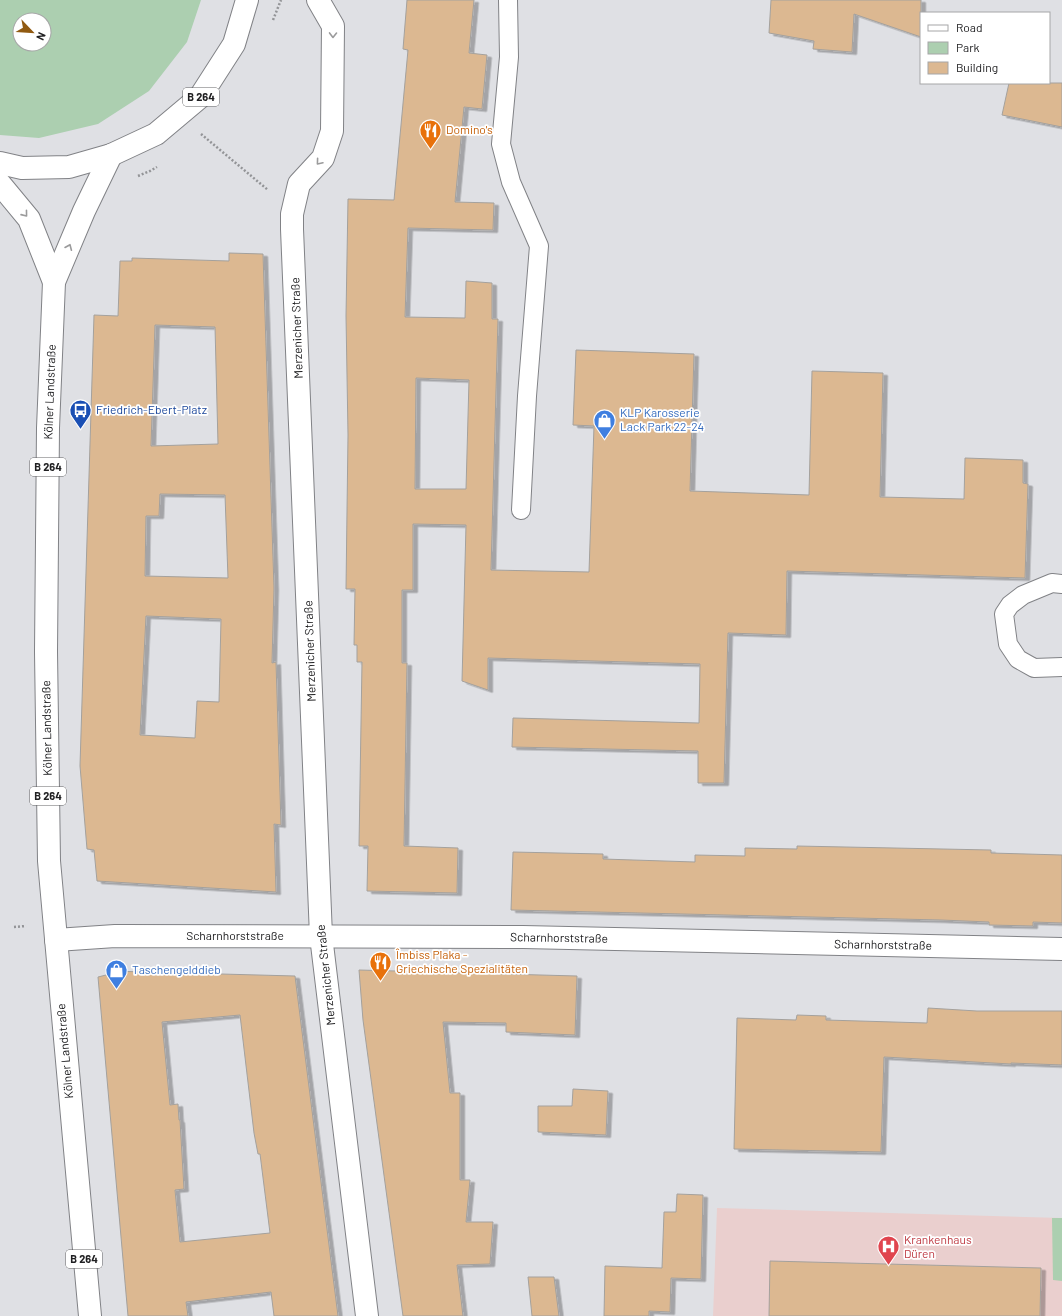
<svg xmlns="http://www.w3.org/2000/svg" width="1062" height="1316" font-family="Barlow,sans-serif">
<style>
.medical{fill:#eacfce}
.green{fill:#accfb0;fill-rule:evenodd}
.building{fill:#dcb891;stroke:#a4a19d;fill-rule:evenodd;filter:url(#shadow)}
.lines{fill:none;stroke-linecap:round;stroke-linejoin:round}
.lane-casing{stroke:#818286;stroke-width:20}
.street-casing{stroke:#818286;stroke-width:24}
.primary-casing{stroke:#818286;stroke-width:24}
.path{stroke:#939497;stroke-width:2.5;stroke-dasharray:2 2;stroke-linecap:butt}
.lane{stroke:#fff;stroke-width:18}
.street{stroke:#fff;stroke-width:22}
.primary{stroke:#fff;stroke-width:22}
.oneway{stroke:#9b9b9c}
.labels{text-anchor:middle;stroke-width:3.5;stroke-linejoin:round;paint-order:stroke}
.shield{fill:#fff;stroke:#636364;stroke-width:1}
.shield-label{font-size:11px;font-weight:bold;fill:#202022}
.food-label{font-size:12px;fill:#c56008;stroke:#fff;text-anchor:start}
.street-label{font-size:12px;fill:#202022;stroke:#fff}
.transit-label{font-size:12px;fill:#164399;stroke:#fff;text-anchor:start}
.shop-label{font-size:12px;fill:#366cbe;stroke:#fff;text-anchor:start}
.health-label{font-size:12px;fill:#be3a42;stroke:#fff;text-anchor:start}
</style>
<defs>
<filter id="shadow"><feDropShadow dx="4.5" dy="2.5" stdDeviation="0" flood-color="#0004"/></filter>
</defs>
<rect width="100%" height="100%" fill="#dfe0e4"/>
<path class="medical" d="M717 1208 1062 1218V1316H713Z"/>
<g class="green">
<path d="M0 0H201L187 42 149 91 98 124 39 138 0 135ZM20 20H44V44H20Z"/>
<path d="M1052 1218H1062V1281L1053 1280Z"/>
</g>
<g class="building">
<path d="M407 0H474L469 53 487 55 482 109 464 107 455 202 494 203 493 230 408 228 405 317 465 318 466 281 492 283V319H498L491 570 589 572 594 426 573 425 576 350 694 354 690 491 809 495 812 371 883 373 880 497 964 499 965 458 1023 460V483L1028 484 1025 578 787 571 786 635 728 633 724 783H698V751L512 747 513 718 699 723 700 664 488 658V690L462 681 466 525 413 524V590H402V663H407L404 846 458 848 457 893 367 891 368 846H359L362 662H357V645H354L355 589H346L348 435 346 316 348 199 394 200 408 50 403 49ZM416 378 469 380 466 489H415Z"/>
<path d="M771 0H921V37L854 14 852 52 813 49 814 41 769 33Z"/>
<path d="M1009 83H1062V127L1002 115Z"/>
<path d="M229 253 263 254 274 588 272 663 276 662 281 825 274 824 276 892 97 881 94 850 87 849 80 766 94 315 118 316 120 261H132V258L229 261ZM155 325 215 327 218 444 151 446ZM160 494 225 495 228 578 145 576 146 516H159ZM146 616 221 619 219 702 197 701 195 738 140 735Z"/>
<path d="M797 846 991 850V853L1062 855V923L1033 922V926L989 925V922L941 920 511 910 513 852 603 854V859L695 862V855L745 856V848L797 849Z"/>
<path d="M359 970 577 976 575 1035 506 1032V1023L443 1022 450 1093H460V1180H470L466 1222H493L490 1264 457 1265 463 1316H403L363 1020Z"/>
<path d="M110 971 295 976 338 1316H274L271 1292 186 1302 188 1316H128L98 977 110 974ZM240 1015 254 1133 258 1154H260L270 1233 180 1242 175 1190 184 1189 180 1120H179L178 1104 170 1105 162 1022Z"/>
<path d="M928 1008 977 1011H1062V1065L1011 1063V1064L884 1057 881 1152 734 1149 737 1018 796 1020 797 1015 826 1016V1020L927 1023Z"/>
<path d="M573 1089 608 1091 606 1135 538 1132V1106H572Z"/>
<path d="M677 1194 703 1195 701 1279 671 1278 670 1312 649 1311V1316H604L605 1266 662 1268 664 1212H676Z"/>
<path d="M770 1261 1041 1268 1040 1316H769Z"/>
<path d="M528 1277H554L559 1316H532Z"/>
</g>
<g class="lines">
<defs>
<g id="lane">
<path d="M508 0 509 57 501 144 511 182 539 246 527 396 521 510"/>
<path d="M1062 584 1052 583 1023 595 1010 605 1004 614 1008 644 1018 659 1034 668 1062 667"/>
</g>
<g id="street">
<path d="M318 0 333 26 332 131 323 158 299 184 292 214V229L321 936 367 1316"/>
<path d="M56 940 115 936 523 937 1062 949"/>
</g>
<g id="primary">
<path d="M0 163 22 168 69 167 111 155 156 134 200 97 234 44 247 0"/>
<path d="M0 184 29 219 54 282"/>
<path d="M90 1316 49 861 46 652 48 428 54 282 84 211 111 155"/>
</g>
</defs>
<use href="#lane" class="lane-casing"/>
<use href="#street" class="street-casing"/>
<use href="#primary" class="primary-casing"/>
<g class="path">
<path d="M273 20 281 0"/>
<path d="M201 134 268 190"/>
<path d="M138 176 150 171 157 167"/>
<path d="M14 927 26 926"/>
</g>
<use href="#lane" class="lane"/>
<use href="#street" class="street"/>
<use href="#primary" class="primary"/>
</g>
<defs><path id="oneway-chevron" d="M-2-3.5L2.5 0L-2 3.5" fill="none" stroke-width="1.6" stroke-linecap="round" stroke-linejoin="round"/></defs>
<g class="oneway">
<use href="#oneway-chevron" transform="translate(333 35) rotate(91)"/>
<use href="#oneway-chevron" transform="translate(319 162) rotate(130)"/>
<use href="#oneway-chevron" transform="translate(25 214) rotate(51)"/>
<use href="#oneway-chevron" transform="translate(69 247) rotate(-67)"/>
</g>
<defs>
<symbol id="restaurant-pin" viewBox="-11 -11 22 30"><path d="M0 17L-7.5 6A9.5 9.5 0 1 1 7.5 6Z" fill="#e8710a" stroke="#fff"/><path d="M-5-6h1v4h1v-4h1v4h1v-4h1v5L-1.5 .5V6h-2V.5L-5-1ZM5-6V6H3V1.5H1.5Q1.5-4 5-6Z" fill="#fff"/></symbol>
<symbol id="bus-pin" viewBox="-11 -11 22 30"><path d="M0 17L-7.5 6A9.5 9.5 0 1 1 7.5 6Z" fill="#1a4fb4" stroke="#fff"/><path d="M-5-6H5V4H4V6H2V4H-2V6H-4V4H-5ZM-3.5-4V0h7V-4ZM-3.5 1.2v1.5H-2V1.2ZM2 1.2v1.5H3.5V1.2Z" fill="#fff"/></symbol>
<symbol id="shop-pin" viewBox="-11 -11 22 30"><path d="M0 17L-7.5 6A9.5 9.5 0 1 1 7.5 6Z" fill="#3f7fe0" stroke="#fff"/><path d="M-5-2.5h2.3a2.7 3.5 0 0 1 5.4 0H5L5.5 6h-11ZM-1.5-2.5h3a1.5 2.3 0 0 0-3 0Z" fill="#fff"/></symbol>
<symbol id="hospital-pin" viewBox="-11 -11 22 30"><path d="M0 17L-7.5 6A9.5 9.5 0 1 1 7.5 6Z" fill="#e0444e" stroke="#fff"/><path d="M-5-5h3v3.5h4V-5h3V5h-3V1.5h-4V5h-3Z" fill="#fff"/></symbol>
</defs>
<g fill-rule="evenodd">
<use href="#restaurant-pin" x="418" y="118" width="25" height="34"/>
<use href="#bus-pin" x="68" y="398" width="25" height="34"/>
<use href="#shop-pin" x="592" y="408" width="25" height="34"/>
<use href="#restaurant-pin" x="368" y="950" width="25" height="34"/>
<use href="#shop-pin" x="104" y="958" width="25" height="34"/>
<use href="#hospital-pin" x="876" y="1234" width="25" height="34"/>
</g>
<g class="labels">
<g class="shield">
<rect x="183" y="88" width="36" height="18" rx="3"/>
<rect x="30" y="458" width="36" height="18" rx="3"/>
<rect x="30" y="787" width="36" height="18" rx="3"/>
<rect x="66" y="1250" width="36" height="18" rx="3"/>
</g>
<g class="shield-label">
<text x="201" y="101">B 264</text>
<text x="48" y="471">B 264</text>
<text x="48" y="800">B 264</text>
<text x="84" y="1263">B 264</text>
</g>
<g class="food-label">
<text x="446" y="134">Domino's</text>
<text x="396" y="959">Îmbiss Plaka -<tspan x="396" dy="14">Griechische Spezialitäten</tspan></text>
</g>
<g class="street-label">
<text transform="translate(297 328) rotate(-92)" y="4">Merzenicher Straße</text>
<text transform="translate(50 392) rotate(-88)" y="4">Kölner Landstraße</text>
<text transform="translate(310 651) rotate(-92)" y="4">Merzenicher Straße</text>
<text transform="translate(47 728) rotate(-91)" y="4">Kölner Landstraße</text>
<text x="235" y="940">Scharnhorststraße</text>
<text transform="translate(559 938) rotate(1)" y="4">Scharnhorststraße</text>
<text transform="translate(883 945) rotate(1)" y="4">Scharnhorststraße</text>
<text transform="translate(326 975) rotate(-96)" y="4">Merzenicher Straße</text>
<text transform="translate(65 1051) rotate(-95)" y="4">Kölner Landstraße</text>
</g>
<g class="transit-label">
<text x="96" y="414">Friedrich-Ebert-Platz</text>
</g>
<g class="shop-label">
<text x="620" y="417">KLP Karosserie<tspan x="620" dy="14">Lack Park 22-24</tspan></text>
<text x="132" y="974">Taschengelddieb</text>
</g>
<g class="health-label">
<text x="904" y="1244">Krankenhaus<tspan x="904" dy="14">Düren</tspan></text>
</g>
</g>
<rect x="920" y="12" width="130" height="72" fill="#ffffff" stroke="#a6a6a7"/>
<rect x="928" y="25" width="20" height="6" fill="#ffffff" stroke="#a6a6a7"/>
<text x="956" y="32" font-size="12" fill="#202022">Road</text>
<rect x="928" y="42" width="20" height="12" fill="#accfb0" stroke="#a6a6a7"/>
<text x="956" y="52" font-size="12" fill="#202022">Park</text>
<rect x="928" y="62" width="20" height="12" fill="#dcb891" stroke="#a6a6a7"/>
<text x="956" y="72" font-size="12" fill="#202022">Building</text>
<g transform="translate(32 32) rotate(115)"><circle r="19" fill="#ffffff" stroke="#a6a6a7"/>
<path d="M0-3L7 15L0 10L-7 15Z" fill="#915a11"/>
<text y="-6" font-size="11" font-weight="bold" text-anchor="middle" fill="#202022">N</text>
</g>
</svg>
